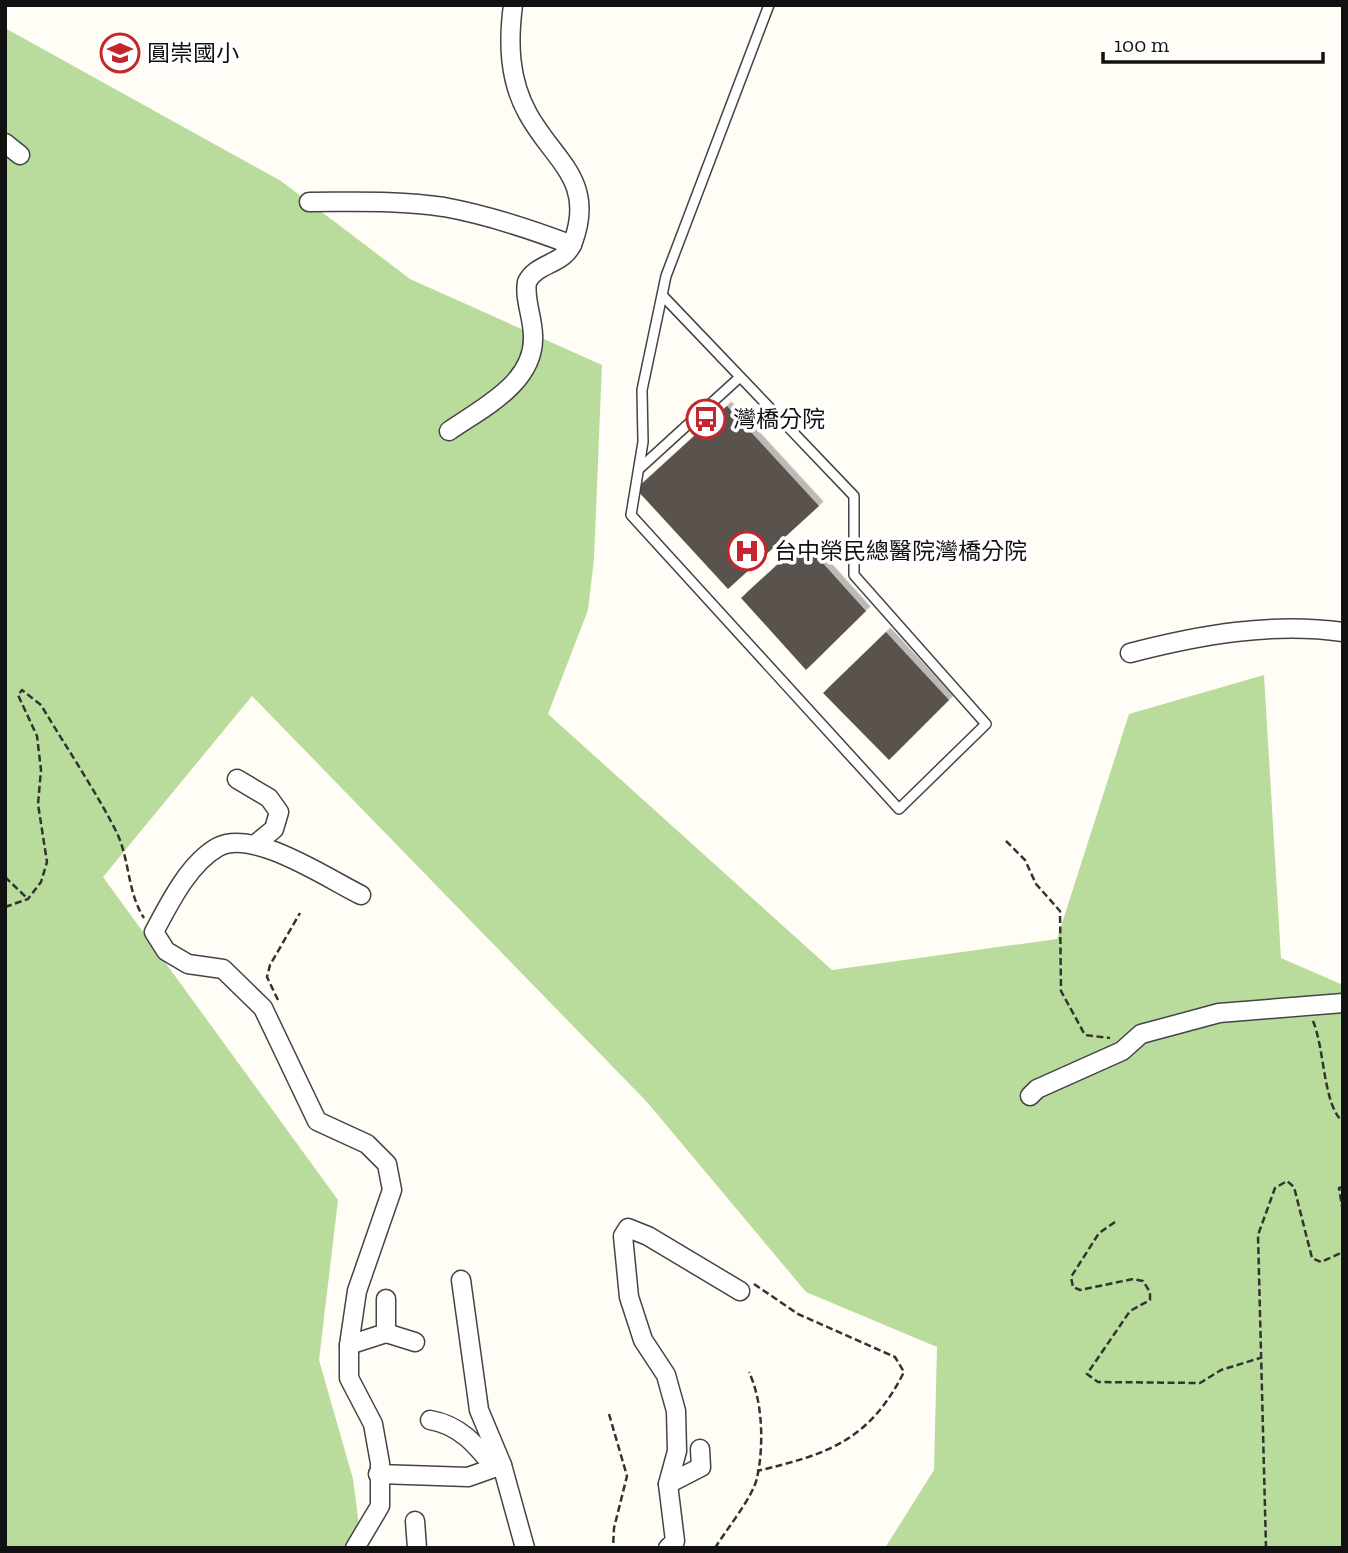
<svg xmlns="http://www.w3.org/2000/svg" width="1348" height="1553" font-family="'Zilla Slab','Noto Sans TC',serif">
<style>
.forest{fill:#b9dc9c}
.building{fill:#5a524d;filter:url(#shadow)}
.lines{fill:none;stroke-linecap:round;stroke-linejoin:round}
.lane-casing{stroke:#444;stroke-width:12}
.street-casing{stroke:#444;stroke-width:21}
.path{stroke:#333;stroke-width:2.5;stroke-dasharray:7 3.5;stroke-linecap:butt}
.lane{stroke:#fff;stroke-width:9}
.street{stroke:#fff;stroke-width:18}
.labels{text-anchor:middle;stroke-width:7;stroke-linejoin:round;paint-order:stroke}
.poi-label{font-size:23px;fill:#111;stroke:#fff;text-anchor:start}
</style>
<defs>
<filter id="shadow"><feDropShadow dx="4.5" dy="-4.5" stdDeviation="0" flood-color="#0004"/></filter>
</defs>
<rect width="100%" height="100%" fill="#fffdf5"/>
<path class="forest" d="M5 28 281 181 410 279 602 365 594 559 588 610 548 714 832 970 1057 939 1129 714 1264 675 1281 958 1343 985V1548H885L934 1470 937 1347 806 1292 647 1102 252 696 103 877 338 1200 319 1360 353 1479 362 1548H5Z"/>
<g class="building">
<path d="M727 406 819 506 728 589 636 489Z"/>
<path d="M803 541 866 611 806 670 741 598Z"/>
<path d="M886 632 949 700 889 760 823 693Z"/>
</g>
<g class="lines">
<defs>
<g id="lane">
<path d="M662 295 854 496V575L986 724 899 809 631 515 643 442 642 390 666 276 769 5"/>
<path d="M639 469 740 377"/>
</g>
<g id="street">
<path d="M5 143 20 155"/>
<path d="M309 202C354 202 399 200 444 207 488 215 530 229 572 245"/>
<path d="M449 431C482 408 535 383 533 336 533 318 524 299 527 282 537 262 565 265 573 242 596 180 553 160 528 114 509 80 508 43 513 5"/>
<path d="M1130 653C1199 635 1271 622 1343 632"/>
<path d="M237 779 269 798 279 812 274 829 257 843"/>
<path d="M1030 1096 1037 1089 1122 1051 1141 1034 1219 1013 1343 1003"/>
<path d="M461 1280 479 1410 502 1465"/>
<path d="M386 1333 415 1342"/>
<path d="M349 1345 386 1333V1299"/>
<path d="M430 1420C460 1425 476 1445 494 1467"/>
<path d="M378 1474 468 1477 502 1465 525 1548"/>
<path d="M668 1484 701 1467 700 1449"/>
<path d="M415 1521 417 1548"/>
<path d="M355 1548 380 1506V1463L373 1424 349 1378V1345L357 1291 392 1190 387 1164 367 1144 317 1121 263 1008 223 969 188 964 166 951 154 932C169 904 189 863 218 847 253 828 328 879 361 895"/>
<path d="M668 1548 675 1541 668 1484 677 1451 676 1411 666 1375 643 1340 629 1297 623 1236 628 1228 648 1236 740 1291"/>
</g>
</defs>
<use href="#lane" class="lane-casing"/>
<use href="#street" class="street-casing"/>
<g class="path">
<path d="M1006 841 1025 860 1036 884 1060 911 1061 991 1085 1035 1110 1038"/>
<path d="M5 877 28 899"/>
<path d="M5 907 28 899 41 882 47 862 38 804 41 770 37 736 18 695 22 690 41 705C66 747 94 788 116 831 130 859 127 892 144 918"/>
<path d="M278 1000 267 977 270 965 300 913"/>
<path d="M1313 1021C1325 1050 1323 1105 1343 1122"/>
<path d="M1343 1187 1339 1188 1343 1212"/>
<path d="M1115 1222 1099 1233 1071 1277 1073 1287 1080 1290 1133 1279 1143 1281 1150 1292V1300L1130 1311 1087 1374 1098 1382 1200 1383 1221 1370 1260 1358"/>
<path d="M754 1284 798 1314 895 1357 904 1372C869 1441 828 1454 757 1471"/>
<path d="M609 1414 627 1476 614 1528 613 1548"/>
<path d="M715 1548C726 1530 753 1497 757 1478 764 1446 763 1402 749 1372"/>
<path d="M1266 1548 1258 1235 1275 1188 1287 1181 1294 1187 1312 1258 1321 1262 1343 1252"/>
</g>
<use href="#lane" class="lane"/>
<use href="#street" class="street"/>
</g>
<defs>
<symbol id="school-ring" viewBox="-11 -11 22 22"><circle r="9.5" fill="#fff" stroke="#c4262e" stroke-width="1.5"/><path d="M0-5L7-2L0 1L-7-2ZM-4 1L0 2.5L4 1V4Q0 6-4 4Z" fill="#c4262e"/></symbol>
<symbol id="bus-ring" viewBox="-11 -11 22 22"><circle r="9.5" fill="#fff" stroke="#c4262e" stroke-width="1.5"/><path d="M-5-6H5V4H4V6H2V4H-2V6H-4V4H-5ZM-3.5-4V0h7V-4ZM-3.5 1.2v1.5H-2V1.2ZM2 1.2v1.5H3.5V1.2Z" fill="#c4262e"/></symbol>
<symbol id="hospital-ring" viewBox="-11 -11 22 22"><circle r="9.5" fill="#fff" stroke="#c4262e" stroke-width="1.5"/><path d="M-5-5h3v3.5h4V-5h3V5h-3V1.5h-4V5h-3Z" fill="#c4262e"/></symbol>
</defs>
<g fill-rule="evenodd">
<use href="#school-ring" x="98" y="31" width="44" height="44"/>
<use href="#bus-ring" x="684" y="397" width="44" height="44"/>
<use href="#hospital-ring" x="725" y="529" width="44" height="44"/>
</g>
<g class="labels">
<g class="poi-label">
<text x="147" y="61">圓崇國小</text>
<text x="733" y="427">灣橋分院</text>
<text x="774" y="559">台中榮民總醫院灣橋分院</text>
</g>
</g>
<rect width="1348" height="1553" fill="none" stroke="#111111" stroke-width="14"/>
<path d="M1103 52v10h220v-10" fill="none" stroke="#111111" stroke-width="3.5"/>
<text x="1114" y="52" font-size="21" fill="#111111" stroke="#ffffff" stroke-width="5" paint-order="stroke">100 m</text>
</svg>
